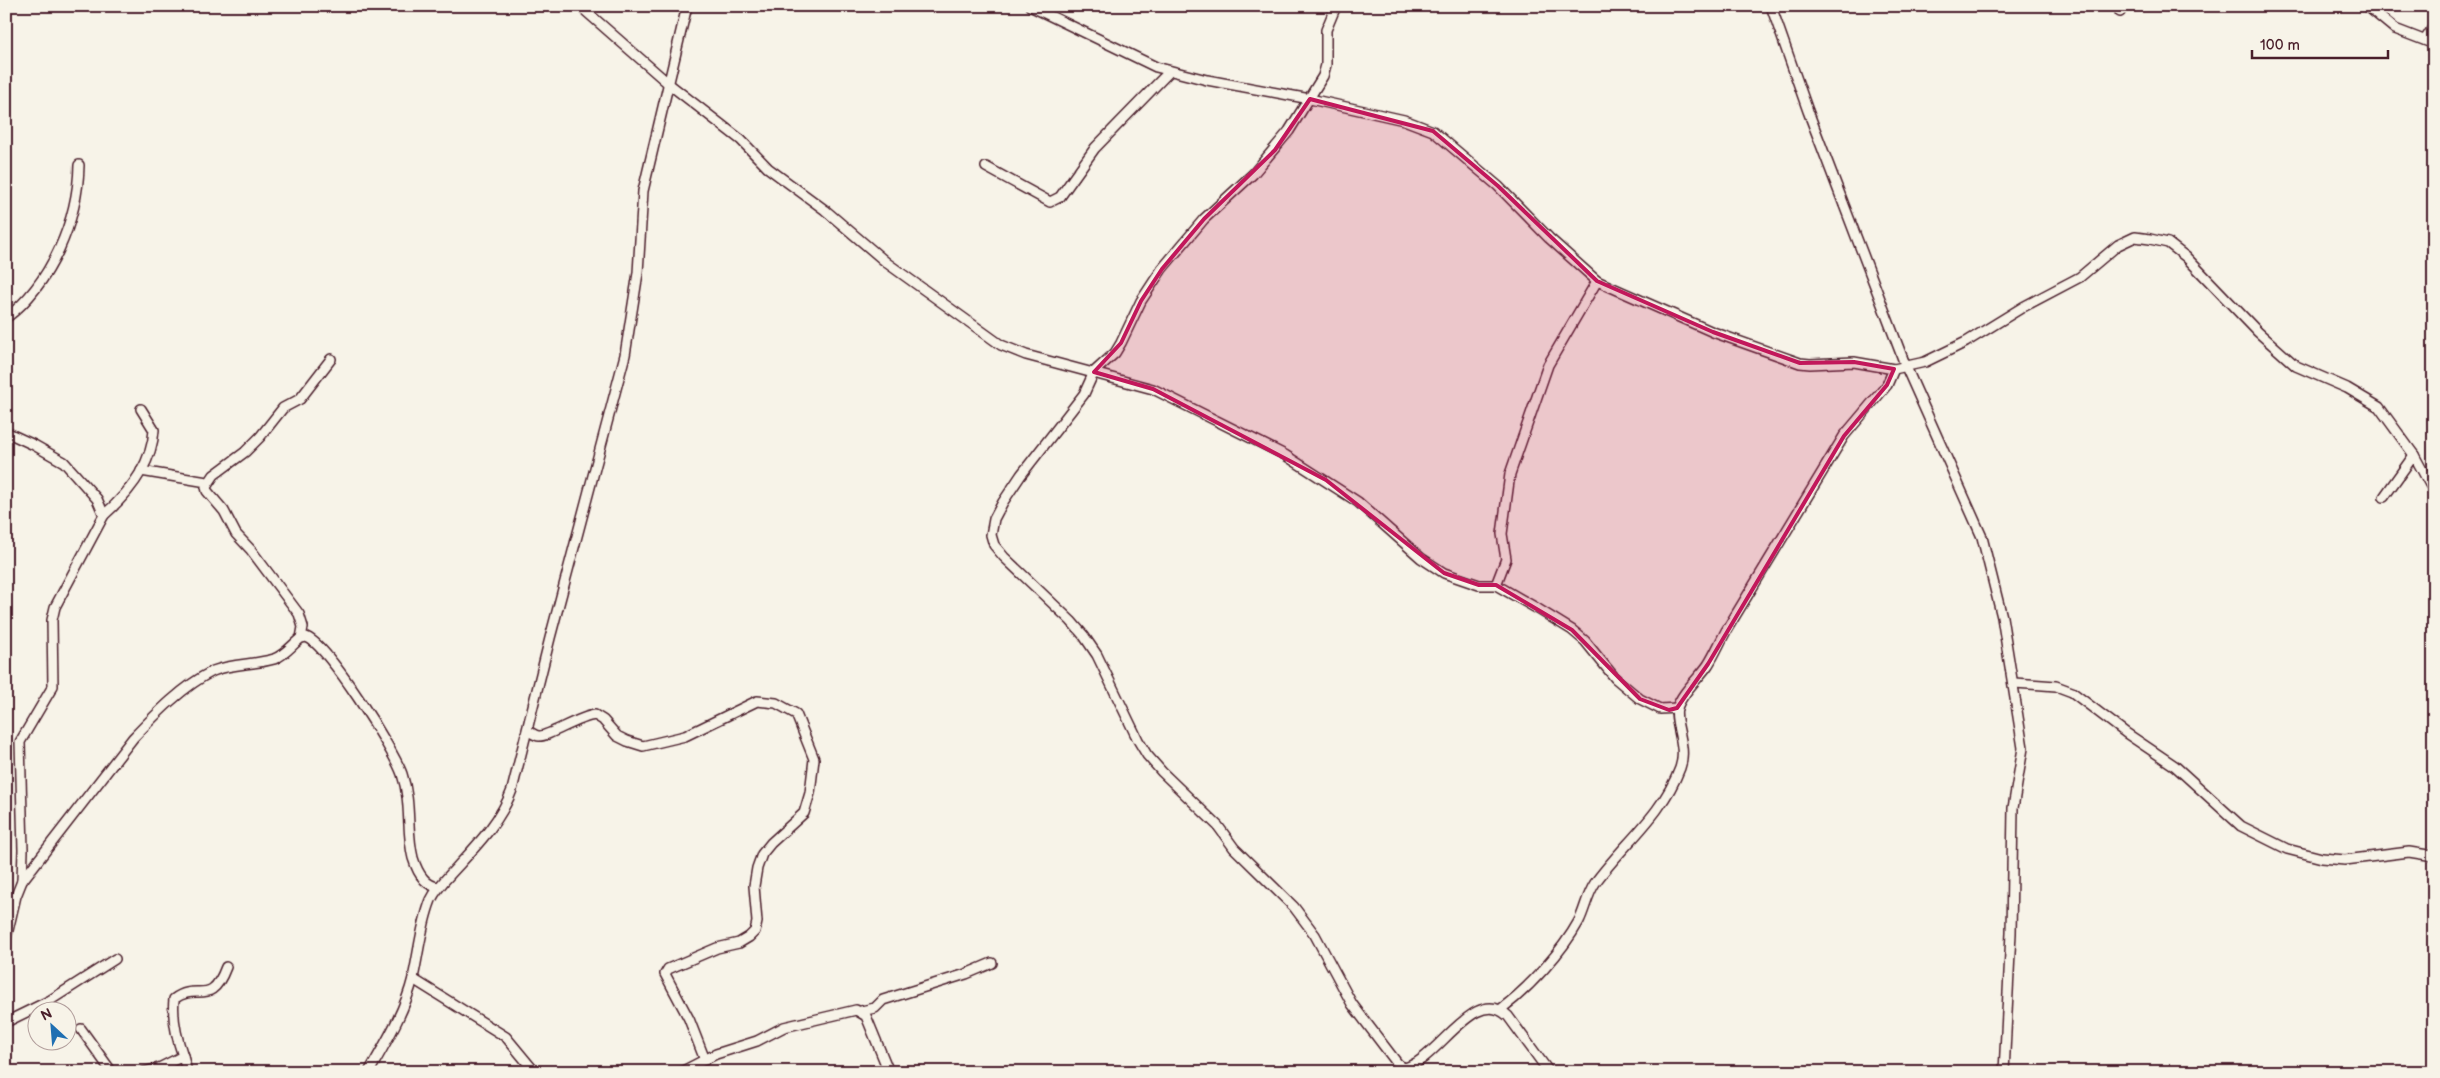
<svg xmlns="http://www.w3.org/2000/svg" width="2440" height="1078" font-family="'Balsamiq Sans',sans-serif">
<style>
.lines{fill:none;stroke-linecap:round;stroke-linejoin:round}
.minor-casing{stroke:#4a1f2b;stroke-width:12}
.minor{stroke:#f7f3e8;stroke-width:9}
.marked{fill:#c2185b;fill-opacity:0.2;stroke:#c2185b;stroke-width:4;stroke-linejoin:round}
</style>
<rect width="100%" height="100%" fill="#f7f3e8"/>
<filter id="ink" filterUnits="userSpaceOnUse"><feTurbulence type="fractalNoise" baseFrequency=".02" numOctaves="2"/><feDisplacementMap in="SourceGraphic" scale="10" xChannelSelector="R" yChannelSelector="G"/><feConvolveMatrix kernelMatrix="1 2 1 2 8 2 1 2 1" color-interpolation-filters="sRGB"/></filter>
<g filter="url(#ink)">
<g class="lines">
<defs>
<g id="minor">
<path d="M580 6 669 84 741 140 768 168 825 210 887 263 1001 345 1026 355 1153 389 1285 455 1358 502 1421 558 1444 573 1479 585H1496L1538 609 1572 630 1585 641 1615 678 1640 699 1660 709 1677 708"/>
<path d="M1030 6 1156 67 1207 80 1310 99 1404 120 1433 131 1498 186 1549 238 1597 281 1713 332 1800 363 1810 364 1854 362 1894 369 1925 362 1966 342 2023 307 2080 277 2118 245 2135 237 2150 239 2168 243 2186 257 2258 332 2296 366 2347 388 2379 407 2414 455 2434 492"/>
<path d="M1336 6 1326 30V65L1323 76 1289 131 1253 174 1204 219 1162 269 1141 301 1121 343 1115 353 1094 372 1084 394 1021 475 1003 502 994 519 991 535 994 545 1004 557 1071 621 1084 636 1097 655 1138 740 1147 755 1162 772 1218 826 1234 848 1294 907 1315 935 1352 1004 1397 1063 1403 1068C1437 1063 1474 983 1508 1016L1549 1072"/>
<path d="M1771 6 1808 111 1906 367 1982 537 2002 617 2023 748 2013 808 2011 933 2004 1072"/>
<path d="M2367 6 2395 29 2434 44"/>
<path d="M2120 12 2123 6"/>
<path d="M2425 40 2434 26"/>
<path d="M986 167 1050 202 1060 197 1095 148 1170 71"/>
<path d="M6 318C51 284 78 220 79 165"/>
<path d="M6 432 34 445 64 462 97 499 104 515 55 607 52 620 53 686 20 742 23 850 22 881"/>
<path d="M141 471 207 482"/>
<path d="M2384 497 2414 455"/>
<path d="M104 515C129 493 152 464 154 430L141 409"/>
<path d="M1496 585 1506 559 1502 534 1510 474 1548 365 1597 281"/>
<path d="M301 638 303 627 299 614 251 550 236 534 224 511 207 491 206 487 214 475 245 452 260 437 283 408 300 399 331 359"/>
<path d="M2014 683 2056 686 2072 692 2126 733 2175 766 2241 826 2287 849 2322 858 2345 860 2409 852 2434 856"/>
<path d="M528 731C531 732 535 736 539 736 548 737 578 717 595 715L603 720 617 736 627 741 643 746 685 736 757 701 776 703 796 714 814 759 810 793 804 813 771 843 762 854 757 868 754 886 757 922 755 931 749 937 739 943 717 948 668 969 665 974 689 1019 705 1060"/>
<path d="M6 939 16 896 22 881 133 738C156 714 183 686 213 671 233 663 254 665 274 659 285 655 292 645 301 638L306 637C327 643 394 751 402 774 412 804 406 831 413 858 417 871 424 886 439 887"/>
<path d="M413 979 506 1037 535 1072"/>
<path d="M1501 1009C1529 988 1562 952 1579 921 1585 909 1587 895 1595 883 1624 843 1662 816 1680 768 1688 747 1673 722 1677 708 1682 692 1699 678 1708 665 1715 654 1720 642 1726 631L1844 436 1887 385 1894 369"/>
<path d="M861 1011 875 1008 883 1000 966 974 992 963"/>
<path d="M6 1022 49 1001 115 959"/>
<path d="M81 1029 109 1068"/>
<path d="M183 1056 187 1072"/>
<path d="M144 1072 159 1068 183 1056C177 1039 172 1018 174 999 198 981 210 1009 226 967"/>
<path d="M369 1072C386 1042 405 1011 413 978 419 952 421 925 431 900 437 887 448 877 457 867 479 843 501 820 512 790L550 638 625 355 638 273 643 191 687 6"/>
<path d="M681 1072 716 1054 757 1041 784 1027 856 1010 866 1016 889 1072"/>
</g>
</defs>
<use href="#minor" class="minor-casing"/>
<use href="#minor" class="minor"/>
</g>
</g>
<path class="marked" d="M1310 99 1433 131 1498 186 1597 281 1713 332 1800 363 1854 362 1894 369 1887 385 1844 436 1708 664 1677 708 1669 710 1640 699 1572 630 1496 585H1479L1444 573 1326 480 1153 389 1094 372 1121 343 1141 301 1162 269 1204 219 1275 150Z"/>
<rect width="2440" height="1078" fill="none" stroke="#f7f3e8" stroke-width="25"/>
<rect x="12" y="12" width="2415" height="1053" fill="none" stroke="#4a1f2b" stroke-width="2" filter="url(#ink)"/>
<g transform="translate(52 1026) rotate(334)"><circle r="24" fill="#f7f3e8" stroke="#b29e9c"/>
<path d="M0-4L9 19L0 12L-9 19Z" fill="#1f6fb2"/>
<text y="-8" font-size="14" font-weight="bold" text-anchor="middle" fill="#4a1f2b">N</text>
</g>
<path d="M2252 50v8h136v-8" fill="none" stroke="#4a1f2b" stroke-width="2.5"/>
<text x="2260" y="50" font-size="15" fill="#4a1f2b" stroke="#f7f3e8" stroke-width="4" paint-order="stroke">100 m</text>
</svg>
